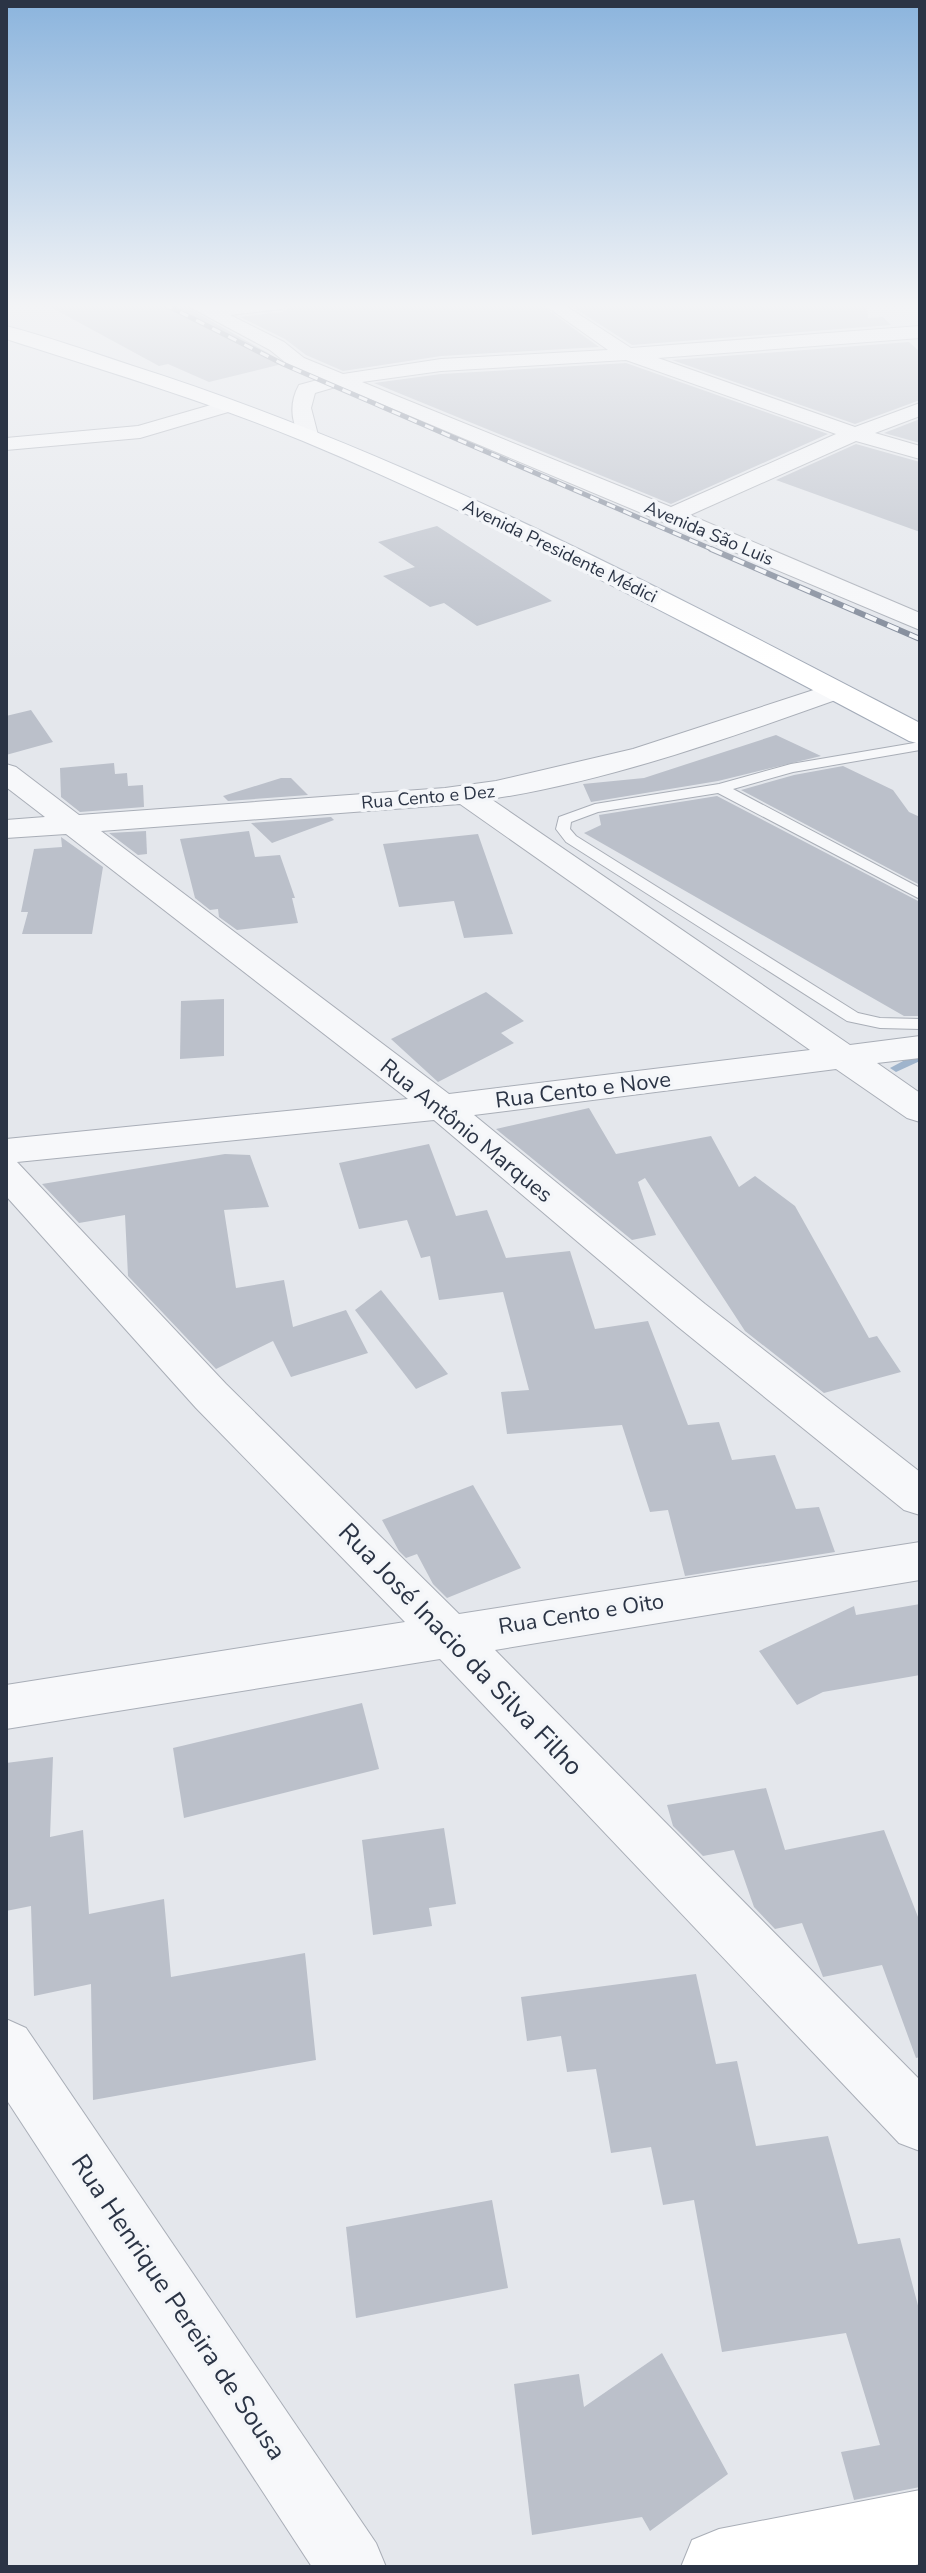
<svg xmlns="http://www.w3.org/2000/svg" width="926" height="2573" font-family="'Nunito Sans',sans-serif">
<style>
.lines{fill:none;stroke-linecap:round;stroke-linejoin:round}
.stream{fill:#9fb4cc;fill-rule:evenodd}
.building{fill:#bbc0ca}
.lane-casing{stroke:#a9aeb7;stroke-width:2}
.street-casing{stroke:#a9aeb7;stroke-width:2}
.secondary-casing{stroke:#a9aeb7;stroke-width:2}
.primary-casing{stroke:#a3abb8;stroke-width:2}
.lane{fill:#f7f8fa;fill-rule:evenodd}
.street{fill:#f7f8fa;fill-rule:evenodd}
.secondary{fill:#fff;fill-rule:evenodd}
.primary{fill:#fff;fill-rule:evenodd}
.rail-far1-casing{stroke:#7d8696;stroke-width:5}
.rail-casing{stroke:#7d8696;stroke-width:6}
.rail-far1{stroke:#f4f6f9;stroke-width:3;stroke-dasharray:9;stroke-linecap:butt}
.rail{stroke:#f4f6f9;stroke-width:4;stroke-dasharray:12;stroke-linecap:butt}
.labels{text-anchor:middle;stroke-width:7;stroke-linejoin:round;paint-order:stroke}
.far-street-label{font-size:18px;fill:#2b3445;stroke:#f4f6f9}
.street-label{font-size:22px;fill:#2b3445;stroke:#f4f6f9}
.near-street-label{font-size:26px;fill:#2b3445;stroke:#f4f6f9}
</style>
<rect width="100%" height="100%" fill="#e4e7ec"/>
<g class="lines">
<path class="stream" d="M920 1052V1061L896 1072 890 1068Z"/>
</g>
<g class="building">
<path d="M45 304H181L268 353 282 364 209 382 168 364 159 366Z"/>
<path d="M294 304H540L599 347 441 356 343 371 306 355 285 339 240 317 282 312Z"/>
<path d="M568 304H867L868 318 883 317 891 325 632 345Z"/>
<path d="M909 342 920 352V400L855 424 672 360Z"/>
<path d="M626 363 828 434 671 504 374 383 441 374Z"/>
<path d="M920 419V443L884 433Z"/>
<path d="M856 444 920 462V532L776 480Z"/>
<path d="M437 526 552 601 477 626 444 603 430 607 383 576 415 567 378 542Z"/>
<path d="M31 710 53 742 6 755V716Z"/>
<path d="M776 735 821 756 718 781 591 802 583 784 644 778Z"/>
<path d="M114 763 115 774 127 773 128 786 143 785 144 807 80 812 61 797 60 768Z"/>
<path d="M843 766 893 790 909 812 920 817V885L741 790 794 775Z"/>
<path d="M281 778H291L308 795 228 801 223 796Z"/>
<path d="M717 796 920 902V1016H904L584 833 601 825 599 815Z"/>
<path d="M331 817 334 820 272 843 251 823Z"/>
<path d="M146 831 147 854 138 855 109 833Z"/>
<path d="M249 831 255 857 280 855 295 898H292L298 923 237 930 219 917 218 909 210 910 195 898 180 839Z"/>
<path d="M478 834 513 934 464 938 454 901 399 907 383 844Z"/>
<path d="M61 837 103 867 92 934H22L28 912H21L34 849 62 847Z"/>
<path d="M486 992 524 1021 501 1033 514 1043 438 1082 391 1039Z"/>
<path d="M224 999V1056L180 1059 181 1001Z"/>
<path d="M589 1108 616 1154 711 1136 739 1187 755 1176 795 1206 869 1338 877 1336 901 1372 824 1393 745 1331 645 1178 638 1182 656 1235 632 1240 496 1129Z"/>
<path d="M429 1144 456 1216 487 1210 506 1258 570 1251 595 1329 648 1321 688 1425 719 1422 732 1460 775 1455 796 1509 819 1507 835 1552 685 1576 668 1510 650 1512 622 1425 507 1434 501 1392 529 1390 503 1292 439 1300 430 1256 421 1258 407 1220 359 1229 339 1163Z"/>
<path d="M225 1154 250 1155 269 1207 224 1210 236 1288 284 1280 293 1327 346 1310 368 1353 291 1377 273 1341 216 1369 128 1276 125 1215 79 1223 42 1184Z"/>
<path d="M381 1290 448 1374 416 1389 355 1310Z"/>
<path d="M473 1485 521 1568 447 1598 433 1584 417 1554 406 1558 399 1551 382 1520Z"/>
<path d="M920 1604V1675L823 1692 797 1705 759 1651 854 1606 856 1615Z"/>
<path d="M362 1703 379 1769 184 1818 173 1748Z"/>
<path d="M53 1757 50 1837 83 1830 89 1914 164 1899 171 1977 305 1953 316 2060 93 2100 91 1984 34 1996 31 1906 6 1911V1763Z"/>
<path d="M766 1788 785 1850 884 1830 920 1922V2057L916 2058 882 1965 823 1977 802 1923 775 1929 754 1907 734 1850 703 1856 673 1826 667 1805Z"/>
<path d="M444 1828 456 1904 429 1908 432 1926 373 1935 362 1840Z"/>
<path d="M696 1974 716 2064 737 2061 756 2146 828 2136 858 2244 900 2238 920 2313V2487L854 2500 841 2452 880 2445 846 2333 722 2352 694 2200 663 2205 651 2147 611 2153 596 2069 567 2072 561 2036 527 2041 521 1997Z"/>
<path d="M492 2200 508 2288 356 2318 346 2227Z"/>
<path d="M662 2353 728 2474 650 2531 642 2517 532 2535 514 2384 579 2374 584 2407Z"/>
</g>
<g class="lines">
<defs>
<path id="lane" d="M920 742V750L793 772 733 789 920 888V899L718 793 598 812 571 822 570 829 576 836 858 1013 880 1018 920 1019V1029L880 1028 847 1021 566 842 556 829 559 817 595 804 719 784 791 764Z"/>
<g id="street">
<path d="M184 304H291L282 309 230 315 284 342 304 358 343 374 441 359 608 350 543 304H563L631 348 920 326V338L658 358 855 427 920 403V416L875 433 920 446V459L856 441 690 515 920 613V630L339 386 315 393 311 408 318 435 315 439H301C291 422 289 403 299 385L321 379 290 366 270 350ZM626 360 836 434 671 507 362 382 441 371Z"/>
<path d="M228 400 235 402 238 406 235 410 140 438 6 450V438L138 426Z"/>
<path d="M835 683 844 685 848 691 844 697C729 738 613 780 491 799L850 1045 920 1036V1058L877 1063 920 1093V1122L907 1118 836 1069 474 1115 705 1304 920 1472V1515L904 1510 677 1326 434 1120 17 1162 226 1384 459 1614 920 1542V1580L495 1650 920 2080V2151L899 2143 440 1659 6 1729V1685L405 1622 196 1408 6 1196V1139L408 1099 66 834 6 838V820L45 817 6 787V764L16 767 79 815 445 788 496 781 633 749ZM460 804 810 1050 449 1094 101 831Z"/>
<path d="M6 2019 26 2028 376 2543 386 2567H312L6 2099Z"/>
</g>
<path id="secondary" d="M920 2490V2564L907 2567H681L692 2540 719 2529Z"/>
<path id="primary" d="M6 326C49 337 91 352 133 366 409 454 664 590 920 723V744L909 741C710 636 511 528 303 441 206 401 106 371 6 339Z"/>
</defs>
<use href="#lane" class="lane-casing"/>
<use href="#street" class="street-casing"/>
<use href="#secondary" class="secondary-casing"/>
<use href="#primary" class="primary-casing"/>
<use href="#lane" class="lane"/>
<use href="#street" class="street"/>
<use href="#secondary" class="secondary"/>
<use href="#primary" class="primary"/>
<defs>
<path id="rail-far1" d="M164 304 283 364 716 551"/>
<path id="rail" d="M711 549 920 639"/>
</defs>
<use href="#rail-far1" class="rail-far1-casing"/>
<use href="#rail" class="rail-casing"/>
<use href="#rail-far1" class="rail-far1"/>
<use href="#rail" class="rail"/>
</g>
<linearGradient id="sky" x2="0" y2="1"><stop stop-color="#8bb4dd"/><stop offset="0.46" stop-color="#f3f4f6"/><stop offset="1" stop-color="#f3f4f6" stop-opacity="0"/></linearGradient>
<rect width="926" height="664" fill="url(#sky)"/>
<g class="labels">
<g class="far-street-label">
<text transform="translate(709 533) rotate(23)" y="6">Avenida São Luis</text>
<text transform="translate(560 551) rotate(26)" y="6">Avenida Presidente Médici</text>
<text transform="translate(428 797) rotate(-5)" y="6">Rua Cento e Dez</text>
</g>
<g class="street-label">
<text transform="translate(583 1089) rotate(-7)" y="8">Rua Cento e Nove</text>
<text transform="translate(467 1130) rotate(39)" y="8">Rua Antônio Marques</text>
<text transform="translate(581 1613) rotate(-9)" y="8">Rua Cento e Oito</text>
</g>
<g class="near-street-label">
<text transform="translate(461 1649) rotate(46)" y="9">Rua José Inacio da Silva Filho</text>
<text transform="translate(179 2307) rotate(56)" y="9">Rua Henrique Pereira de Sousa</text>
</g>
</g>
<rect width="926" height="2573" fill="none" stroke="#2b3445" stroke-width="16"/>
</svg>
